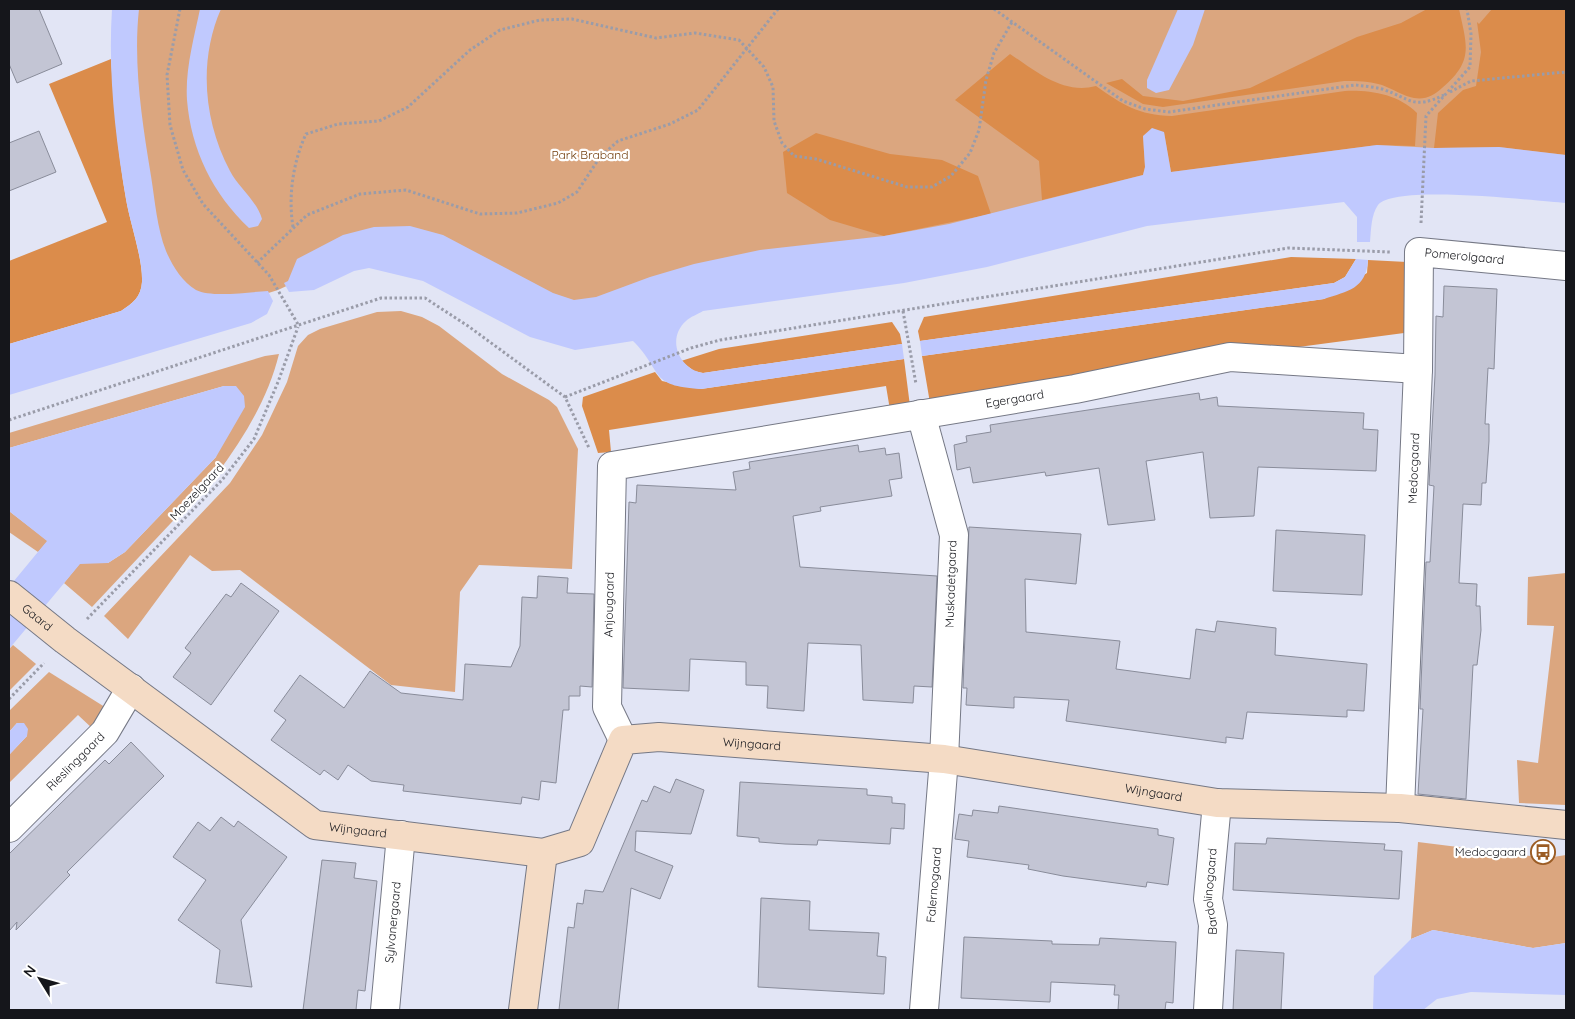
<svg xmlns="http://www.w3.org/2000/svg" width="1575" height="1019" font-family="Quicksand,sans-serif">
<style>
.green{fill:#dba67f}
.forest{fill:#db8c4b}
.water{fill:#c0c9fe}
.building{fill:#c3c5d4;stroke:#898c9a}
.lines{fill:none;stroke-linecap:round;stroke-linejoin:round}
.street-casing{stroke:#757885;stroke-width:30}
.secondary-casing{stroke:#757885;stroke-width:30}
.path{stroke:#9a9ca9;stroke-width:3;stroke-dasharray:2.5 2.5;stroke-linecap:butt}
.street{stroke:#fff;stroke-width:28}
.secondary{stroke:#f4dbc5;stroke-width:28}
.labels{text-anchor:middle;stroke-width:4.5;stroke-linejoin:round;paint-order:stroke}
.park-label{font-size:12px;fill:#713d0c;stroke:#fff}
.street-label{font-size:12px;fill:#15161b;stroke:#fff}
.poi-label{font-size:12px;fill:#15161b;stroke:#fff;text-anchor:end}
</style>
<rect width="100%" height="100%" fill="#e2e5f5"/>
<g class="green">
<path d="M131 9H1566V172L1499 163 580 306 408 244 310 275 278 290 195 316 162 290 137 170Z"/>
<path d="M401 311 422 317 439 326 502 374 549 400 557 407 578 449 572 569 479 565 460 592 455 692 391 685 240 570 212 571 190 555 128 639 104 616 230 483 262 435 287 382 298 346 308 335 320 329 377 312Z"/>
<path d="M279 354C268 399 244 437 217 474L92 607 64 583 80 563H108L125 552 216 457 224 386 9 448V433L265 356Z"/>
<path d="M9 511 48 541 38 552 9 532Z"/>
<path d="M1566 573V805L1519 803 1517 760 1538 763 1554 626 1527 625 1528 577Z"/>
<path d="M13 645 36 664 9 691V649Z"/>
<path d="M49 672 108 709 93 729 78 715 9 783V755L27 736 17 723 9 732V711Z"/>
<path d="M1418 842 1547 858 1566 855V943L1533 948 1433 930 1411 939Z"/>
</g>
<g class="forest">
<path d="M1427 9H1459C1467 46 1474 61 1442 88 1434 95 1426 100 1414 98 1403 96 1393 89 1382 85 1369 81 1357 81 1344 81L1163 107 1143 104 1106 83 1122 79 1143 96 1183 101 1250 88 1357 37 1401 23Z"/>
<path d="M1492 9H1566V155L1499 147 1434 148 1438 113 1463 90 1476 86 1481 52 1477 22 1479 24Z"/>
<path d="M1010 54C1036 71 1063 95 1096 86 1123 105 1138 115 1172 116L1345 91C1370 90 1398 94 1417 113L1415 146 1377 145 1171 172 1164 132 1143 136 1145 167 1143 175 1042 200 1039 161 955 100Z"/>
<path d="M111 59C114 106 118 153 126 199 130 223 143 259 142 282 141 297 133 303 121 311L9 344V261L107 222 49 84Z"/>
<path d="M816 133 890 154 942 160 978 176 991 214 884 236 830 220 787 193 783 152Z"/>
<path d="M1291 257 1356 259 1345 277 1334 283 920 341 918 331 924 317Z"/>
<path d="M1368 260 1407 262 1404 333 1207 359 930 403 922 356 1324 299 1367 273Z"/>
<path d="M892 322 900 334 902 344 703 373 694 371 681 361 719 349Z"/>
<path d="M904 359 910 406 890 410 886 386 609 430 611 452 598 453 582 406 583 397 655 372 662 381 701 389Z"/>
</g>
<g class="water">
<path d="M112 9H139C133 64 142 121 151 176 155 201 157 228 166 251 172 265 182 282 196 290 212 298 249 292 268 291L273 301 267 314 251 323 9 395V344L121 311C133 303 141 297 142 282 143 257 130 224 126 199 115 137 108 72 112 9Z"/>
<path d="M200 9H221C198 61 204 122 230 171 239 188 257 201 262 219L258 226 249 228C213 194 191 150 187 100 185 70 194 38 200 9Z"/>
<path d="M1178 9H1205L1193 45 1169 90 1156 93 1147 88V80Z"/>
<path d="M1152 128 1164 132 1171 172 1377 145 1434 148 1499 147 1566 155V203C1535 201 1395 184 1378 205 1371 215 1371 230 1370 242H1357V217L1344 202 1147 226 987 267 904 283 703 311C698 314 690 317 686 321 666 339 679 369 703 373L902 344 904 359 701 389C648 386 664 372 633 341L575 350 530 337 423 281 369 268 354 271 314 290 289 292 284 283 288 281 297 259 343 235 374 227 410 226 443 235 553 293 574 300 596 297 650 277 694 264 760 250 884 236 949 224 1143 175 1145 167 1143 136Z"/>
<path d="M1356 259 1368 260C1366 289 1348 291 1324 299L922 356 920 341 1334 283 1345 277Z"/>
<path d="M224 386H236L244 396 245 407 216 457 125 552 108 563 80 564 9 649V587L47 541 9 511V448Z"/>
<path d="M17 723H24L28 729 27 736 9 755V732Z"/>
<path d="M1433 930 1533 948 1566 943V995L1471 992 1437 999 1423 1010H1373L1374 976 1411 939Z"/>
</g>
<g class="building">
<path d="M9 9H39L62 64 17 83 9 64Z"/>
<path d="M39 131 56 172 9 191V143Z"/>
<path d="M1444 286 1497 289 1494 369 1488 368 1485 424H1489V441L1486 483H1482L1481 505 1463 504 1459 583 1477 584 1476 606H1480L1481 630 1477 665H1473L1466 799 1418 794 1423 709H1420L1426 562H1430L1434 486 1429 485 1435 375 1436 316 1443 317Z"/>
<path d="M1199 393 1200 400 1217 397 1218 406 1364 413 1363 429 1378 430 1376 471 1258 467 1254 516 1210 518 1203 452 1146 461 1155 520 1108 525 1099 468 1046 476 1045 472 973 483 970 467 957 470 954 445 967 442 966 436 991 432 990 425Z"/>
<path d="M858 445 859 452 885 448 886 455 899 453 902 478 889 480 892 496 820 507 821 511 793 516 800 567 937 576 932 687 914 686 913 703 863 700 861 645 808 643 804 711 767 708 768 686 746 685V662L690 659 689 691 623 688 629 502 636 503 637 485 736 490 733 472 750 469 749 462Z"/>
<path d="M969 527 1081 534 1076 584 1025 579 1026 632 1120 641 1116 669 1190 679 1196 629 1215 632 1217 621 1276 628 1275 655 1367 664 1364 711 1347 710V717L1247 712 1243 739 1226 737V743L1066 721 1069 700 1014 697V708L966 705 967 688H963Z"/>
<path d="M1276 530 1365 535 1362 595 1273 591Z"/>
<path d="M538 576 568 578 567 593 594 594 592 687 580 686V696H569V710H563L556 783 541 781 539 800 522 797 521 804 403 791 404 785 371 781 348 765 338 780 324 770 320 775 271 740 286 720 274 711 300 675 344 708 370 671 401 693 463 700 465 664 511 667 520 646 522 597 537 598Z"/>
<path d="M241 583 279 611 211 705 173 677 191 653 185 648 226 594 231 597Z"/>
<path d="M131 742 164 776 67 872 70 875 16 930 17 922 9 931V854L105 760 109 764Z"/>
<path d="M676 779 704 790 691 834 636 831 635 851 673 866 660 899 631 888 618 1010H559L568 927 574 928 577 903 583 904 585 890 603 892 642 800 647 802 654 786 670 793Z"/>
<path d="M740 782 867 789V795L892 797V803L905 804 904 829 891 828 890 844 818 840 817 845 785 844 759 842V838L737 836Z"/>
<path d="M999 806 1158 829V835L1174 838 1168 885 1147 882 1146 887 1063 876 1028 869 1029 865 967 857 969 841 955 839 959 814 972 816 973 810 998 813Z"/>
<path d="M221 817 234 827 238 821 287 857 241 920 252 987 216 983 220 950 178 920 206 880 173 857 198 822 210 831Z"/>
<path d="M1267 838 1385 844 1384 850 1402 851 1399 899 1233 890 1235 843 1266 844Z"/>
<path d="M322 860 356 863 354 878 377 881 365 991 358 990 356 1010H303Z"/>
<path d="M761 898 810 901 809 930 879 933 877 956 886 957 884 994 758 987Z"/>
<path d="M964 937 1052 941V944L1099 945 1100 938 1176 942 1173 1003 1166 1002 1165 1010H1118L1119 995H1114L1115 985 1051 982 1050 1002 961 998Z"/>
<path d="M1236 950 1284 953 1281 1010H1233Z"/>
</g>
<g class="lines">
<defs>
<g id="street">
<path d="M921 414 954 535 944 759 924 1010"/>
<path id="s1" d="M623 740 607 707 612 466 1075 389 1230 357 1418 369"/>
<path id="s2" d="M1400 808 1418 369 1419 252 1566 266"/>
<path id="s3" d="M9 828 105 732 131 688"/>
<path id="s4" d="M385 1010 401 835"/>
<path id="s5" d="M1208 1010 1213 925 1208 899 1217 803"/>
</g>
<g id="secondary">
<path id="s6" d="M9 595 65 640 315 825 543 853 580 842 623 740 659 737 944 759 1217 803 1400 808 1566 825"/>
<path d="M523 1010 543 853"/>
</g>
</defs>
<use href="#street" class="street-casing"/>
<use href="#secondary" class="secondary-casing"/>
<g class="path">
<path d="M180 9 167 75 170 125 183 170 203 204 269 275 299 326"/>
<path d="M994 9 1123 101 1145 109 1169 112 1355 85C1364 86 1374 87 1382 89 1412 99 1412 110 1444 95"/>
<path d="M1450 92 1471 81 1566 72"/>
<path d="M1421 223 1426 116 1470 67 1471 34 1467 9"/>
<path d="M293 227C288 196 293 162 306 134L338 124 379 121 408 107 470 50 500 30 540 20 572 19 656 38 695 33 739 40 764 67 773 87 774 121 782 143 794 156 816 159 907 187H932L951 176 970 153 979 130 986 80 994 53 1012 22"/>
<path d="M257 263 307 215 360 194 406 190 480 214 517 213 558 203 577 192 600 157 618 141 670 124 698 110 778 9"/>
<path d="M903 311 916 384"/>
<path d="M565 397 691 348 720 340 1288 248 1390 252"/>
<path d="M9 420 381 298H425L468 326 565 397 589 448"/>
<path d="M87 619 222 480 254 439 278 382 298 327"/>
<path d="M9 699 44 663"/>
</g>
<use href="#street" class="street"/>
<use href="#secondary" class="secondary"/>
</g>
<defs>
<symbol id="bus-ring" viewBox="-11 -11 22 22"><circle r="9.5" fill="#fff" stroke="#9b5c24" stroke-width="1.5"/><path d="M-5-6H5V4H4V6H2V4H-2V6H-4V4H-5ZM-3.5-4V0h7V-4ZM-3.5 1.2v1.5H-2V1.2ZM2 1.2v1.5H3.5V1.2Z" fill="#9b5c24"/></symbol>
</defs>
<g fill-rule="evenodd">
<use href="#bus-ring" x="1529" y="838" width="28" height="28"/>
</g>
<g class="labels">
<g class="park-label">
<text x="590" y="159">Park Braband</text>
</g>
<g class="street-label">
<text dy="4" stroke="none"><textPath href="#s2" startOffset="602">Pomerolgaard</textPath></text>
<text dy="4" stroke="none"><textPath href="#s1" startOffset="686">Egergaard</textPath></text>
<text dy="4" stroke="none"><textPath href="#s2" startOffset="340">Medocgaard</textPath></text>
<text transform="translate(197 492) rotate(-47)" y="4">Moezelgaard</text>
<text transform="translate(951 584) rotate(-88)" y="4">Muskadetgaard</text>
<text dy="4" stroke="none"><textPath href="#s1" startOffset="139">Anjougaard</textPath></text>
<text dy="4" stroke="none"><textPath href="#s6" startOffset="36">Gaard</textPath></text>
<text dy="4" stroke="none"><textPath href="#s6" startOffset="891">Wijngaard</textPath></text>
<text dy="4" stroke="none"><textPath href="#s3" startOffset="94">Rieslinggaard</textPath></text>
<text dy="4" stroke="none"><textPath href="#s6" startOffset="1296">Wijngaard</textPath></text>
<text dy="4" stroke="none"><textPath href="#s6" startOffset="426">Wijngaard</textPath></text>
<text transform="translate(934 885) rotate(-85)" y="4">Falernogaard</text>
<text dy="4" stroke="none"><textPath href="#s5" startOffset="119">Bardolinogaard</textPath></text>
<text dy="4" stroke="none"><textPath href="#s4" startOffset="88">Sylvanergaard</textPath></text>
</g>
<g class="poi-label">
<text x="1526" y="856">Medocgaard</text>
</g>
</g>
<rect width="1575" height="1019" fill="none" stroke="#15161b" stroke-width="20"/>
<g transform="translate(40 979) rotate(307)" stroke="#ffffff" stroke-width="4" paint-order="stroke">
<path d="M0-4L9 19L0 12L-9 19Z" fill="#15161b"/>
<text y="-8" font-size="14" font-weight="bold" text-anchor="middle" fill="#15161b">N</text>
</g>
</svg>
